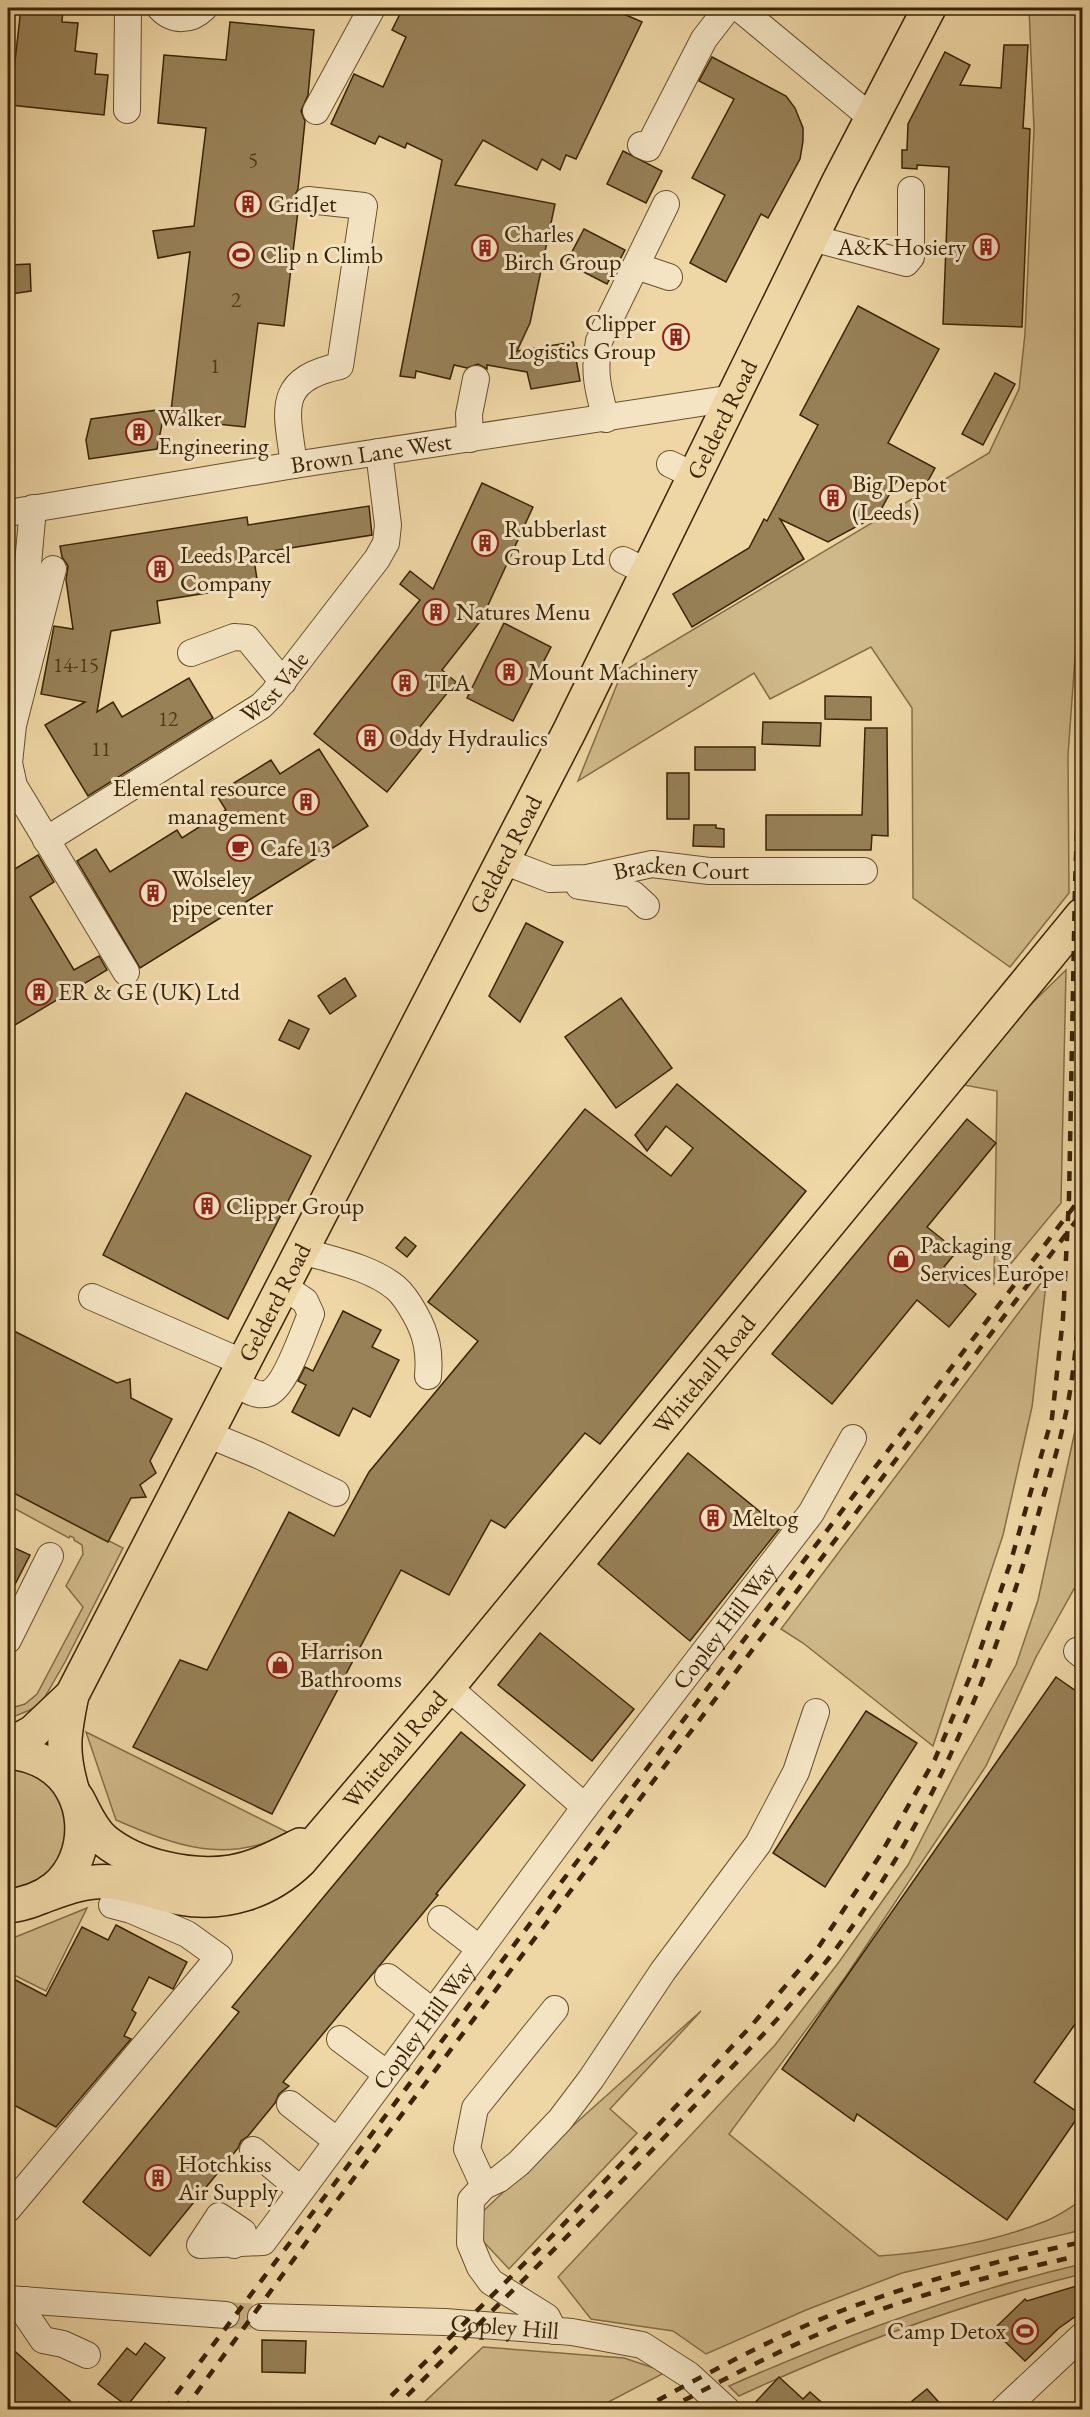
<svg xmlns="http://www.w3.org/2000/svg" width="1090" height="2417" font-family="'EB Garamond',serif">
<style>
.green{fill:#cfb889;stroke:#846e46;stroke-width:1.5}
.building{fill:#988157;stroke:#3a2403;stroke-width:1.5}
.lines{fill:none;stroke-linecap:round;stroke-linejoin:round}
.minor-tunnel{stroke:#cab285;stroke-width:26;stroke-dasharray:26 13;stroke-linecap:butt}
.minor-casing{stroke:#67502c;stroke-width:28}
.major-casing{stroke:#3a2403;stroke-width:36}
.minor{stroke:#f4e4c4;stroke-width:26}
.major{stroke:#eed6a5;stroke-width:33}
.rail{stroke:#3a2403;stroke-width:4.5;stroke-dasharray:10 10;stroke-linecap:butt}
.labels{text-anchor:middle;stroke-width:6;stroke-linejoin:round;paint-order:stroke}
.number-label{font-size:21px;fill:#523b18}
.poi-label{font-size:24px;fill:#3a2403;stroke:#f4e4c4;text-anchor:start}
.street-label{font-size:24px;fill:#3a2403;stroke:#f4e4c4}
</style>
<rect width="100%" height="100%" fill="#eed6a5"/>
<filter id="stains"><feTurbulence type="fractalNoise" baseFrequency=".00333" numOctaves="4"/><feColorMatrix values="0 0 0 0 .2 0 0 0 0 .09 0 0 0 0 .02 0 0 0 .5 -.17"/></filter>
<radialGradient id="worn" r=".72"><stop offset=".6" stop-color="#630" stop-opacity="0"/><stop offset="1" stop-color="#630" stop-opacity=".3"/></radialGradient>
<g class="green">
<path d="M1029 8H1082V561L1068 755 1069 893 1010 967 913 898 912 708 871 647 770 699 754 673 578 781 622 672 989 453 1019 389 1025 334 1034 129Z"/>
<path d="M1066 970 1061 1203 994 1284 997 1091 964 1085 1021 1014Z"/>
<path d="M1047 1275 1032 1407 1003 1535 933 1746 803 1643 781 1629Z"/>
<path d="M1082 1399V1592L1074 1589 1036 1657 986 1766 846 1976 729 2134 879 2256C936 2252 993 2242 1046 2221 1059 2216 1071 2207 1082 2200V2230L902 2273 806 2310 706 2354 673 2331 591 2319 558 2277 775 2045 839 1962 908 1865 960 1764 1016 1665 1038 1600Z"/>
<path d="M8 1489 123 1548 65 1662 42 1702 30 1710 8 1719V1709L25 1704 37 1694 83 1607 66 1586 83 1554 82 1545 74 1540V1538L70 1536 69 1538 8 1505Z"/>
<path d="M86 1732 289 1833C226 1865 176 1846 116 1820Z"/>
<path d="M8 1766C19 1770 37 1773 47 1781 79 1809 72 1863 35 1884 27 1888 16 1888 8 1890Z"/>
<path d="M87 1908 46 1991 8 1972V1940Z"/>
<path d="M701 2011 610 2109 637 2133 509 2269 480 2238 476 2218 577 2122Z"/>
<path d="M1082 2264V2274C965 2303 849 2345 739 2396L729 2386C843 2336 961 2292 1082 2264Z"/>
<path d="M483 2347 624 2358 666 2372 595 2409 416 2410Z"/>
</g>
<g class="building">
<path d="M21 8H63L62 22 78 23 75 51 97 54 95 74 108 75 104 115 10 105Z"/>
<path d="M403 8H610L642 22 576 159 566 155 560 170 542 159 537 170 483 140 455 185 555 204 530 323 517 351 573 342 580 381 531 389 527 372 487 365V369L478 364 467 368 454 365 450 379 416 371 415 378 400 376 442 160 407 143 405 148 379 136 375 144 331 124 354 74 383 87 406 37 392 30Z"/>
<path d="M230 22 314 30 308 95 301 111 305 121 298 189 293 199 296 210 298 211 284 326 258 323 245 427 170 419 190 252 158 258 153 231 194 226 206 128 158 123 164 55 226 60Z"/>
<path d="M1004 45H1028L1023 128 1030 129 1022 327 943 324 949 167 917 165V169L902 168V150H907L908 124 945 52 970 65 960 85 1001 88Z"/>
<path d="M712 57 786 96 795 108 803 128V141L800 159 768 218 761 214 726 282 690 263 725 195 692 178 734 99 699 81Z"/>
<path d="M623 151 662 171 646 203 607 184Z"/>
<path d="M584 229 625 250 607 284 566 263Z"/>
<path d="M30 264 31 291 11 294 9 265Z"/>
<path d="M858 306 939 349 888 443 935 468 923 490 899 477 878 515 828 542 780 519 804 559 692 627 673 594 749 548 764 519 767 521 818 425 800 415Z"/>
<path d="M995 373 1015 384 983 445 962 434Z"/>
<path d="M165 409 157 449 89 459 86 440 91 419Z"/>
<path d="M482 483 533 507 484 614H486L442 670 456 682 415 733 427 742 387 792 314 734 420 600 400 584 410 571 433 589Z"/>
<path d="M369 506 372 535 253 554 258 585 157 601 160 623 111 631 97 712 113 702 122 717 189 678 213 718 88 796 45 725 85 702 41 694 54 626 73 629 66 580 68 566 62 557 60 546 247 517 248 525Z"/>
<path d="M504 623 551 647 513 721 467 698Z"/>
<path d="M825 696 871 697V720L825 719Z"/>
<path d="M763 722 821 723 820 746 762 744Z"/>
<path d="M865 728H887L888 836 872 835 871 850H766V815H862Z"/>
<rect x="695" y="747" width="60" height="23"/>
<path d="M319 749 368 826 140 968 77 861 96 849 110 872 177 830 182 838 226 810 216 794 271 760 280 774Z"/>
<rect x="667" y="773" width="22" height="46"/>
<path d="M694 825H716V828L724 829V847L693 846Z"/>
<path d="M38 855 54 882 30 897 53 935 74 970 99 956 107 970 15 1025 8 1013V873Z"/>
<path d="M526 923 563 942 520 1022 489 996Z"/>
<path d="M345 978 356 996 330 1014 318 996Z"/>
<path d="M621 998 672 1068 616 1108 565 1037Z"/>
<path d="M289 1020 309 1029 299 1049 279 1040Z"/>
<path d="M677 1084 806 1191 600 1444 585 1433 505 1528 491 1520 449 1595 401 1570 272 1814 133 1747 180 1660 207 1670 289 1512 334 1536 369 1472 478 1341 428 1302 585 1109 671 1176 693 1148 666 1126 647 1151 635 1135Z"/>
<path d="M186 1093 311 1156 228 1319 103 1255Z"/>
<path d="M967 1119 996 1143 927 1227 957 1251 944 1267 976 1294 949 1327 917 1300 832 1404 772 1354Z"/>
<path d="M405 1237 416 1246 407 1257 396 1248Z"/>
<path d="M343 1311 381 1330 372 1347 399 1360 370 1417 353 1408 339 1436 292 1412 306 1385 298 1381 305 1367 313 1371Z"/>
<path d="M8 1328 117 1383 130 1379 131 1398 172 1419 150 1461 156 1473 140 1485 146 1497 131 1498 108 1542 8 1490Z"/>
<path d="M688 1453 780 1528 690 1641 598 1564Z"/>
<path d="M8 1545 30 1555 8 1598Z"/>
<path d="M540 1633 634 1709 592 1761 498 1685Z"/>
<path d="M1056 1677 1083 1696V2013L1034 2082 1080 2114 1007 2220 857 2114 854 2121 782 2069Z"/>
<path d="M866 1711 917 1743 825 1887 773 1853Z"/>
<path d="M461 1732 525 1785 436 1894 438 1895 283 2082 289 2086 279 2094 275 2103 248 2136 241 2141 238 2148 150 2256 83 2202 239 2012 232 2007Z"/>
<path d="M116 1925 187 1962 173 1989 149 1977 132 2010 136 2013 124 2036 131 2039 56 2127 8 2102V1976L46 1996 82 1927 108 1940Z"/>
<path d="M1083 2284V2311L1059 2328 1025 2361 993 2330 1025 2299 1027 2301Z"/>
<path d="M262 2340 306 2341 305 2373 262 2372Z"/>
<path d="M145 2343 165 2358 127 2406 98 2384 127 2348 136 2355Z"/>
<path d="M8 2345 79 2409H8Z"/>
<path d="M779 2377 803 2399 810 2392 829 2409H749Z"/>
<path d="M927 2389 945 2409H919L912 2401Z"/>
</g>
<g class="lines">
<path class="minor-tunnel" d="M226 2315 261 2317"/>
<defs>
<g id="minor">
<path d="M160 8C173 22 191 21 204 8"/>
<path d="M739 8 873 119"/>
<path d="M127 110 128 8"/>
<path d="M316 111 372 8"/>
<path d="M641 145 648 148 704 39 728 8"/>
<path d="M812 238 906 263 911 257V190"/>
<path d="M636 266 669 277"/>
<path d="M606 419C598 390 593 371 599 341L666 204"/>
<path d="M470 439 469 414 476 379"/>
<path d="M670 464 695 476"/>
<path d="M294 465C287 411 274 380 340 366L364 206 308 200"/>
<path id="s1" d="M8 513 294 465 733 398"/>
<path d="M623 560 647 572"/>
<path d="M53 569 13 725 9 763 14 786 22 799 126 972"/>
<path d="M191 653 234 637 247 638 283 682"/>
<path d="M8 661 27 575 33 508"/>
<path id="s2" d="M46 840 261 706 272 695 377 559 386 543 388 525 379 452"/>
<path id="s3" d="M503 861 550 879 587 878 652 864 709 871H864"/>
<path d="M579 886 633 894 646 906"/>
<path d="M302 1251C332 1260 371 1267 396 1288 404 1295 410 1305 415 1314 427 1335 430 1353 428 1376"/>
<path d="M92 1297 244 1363"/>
<path d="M234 1383C244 1388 257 1398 269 1393 286 1385 303 1333 311 1314L305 1301 283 1286"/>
<path d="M207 1434 258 1455 336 1493"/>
<path d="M8 1640 50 1556"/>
<path d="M1077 1651 1082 1655"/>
<path d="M448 1687 585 1807"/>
<path d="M441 1919 480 1949"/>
<path d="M388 1977 433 2012"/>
<path d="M340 2039 387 2074"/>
<path d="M290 2104 337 2141"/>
<path d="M253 2150 301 2190"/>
<path d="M484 2186 467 2149 475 2108 555 2009"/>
<path d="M8 2209 219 1957 187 1934 131 1910 112 1905"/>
<path id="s4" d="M234 2245 243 2232 219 2216 200 2245 263 2242 585 1807 811 1513 853 1438"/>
<path d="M8 2299 226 2315"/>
<path d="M25 2300 26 2315 43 2340 63 2344 87 2355"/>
<path id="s5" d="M261 2317 445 2322 572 2332 642 2345 689 2375 727 2410"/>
<path d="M554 2331 547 2317 491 2282 480 2267 470 2243 471 2200 484 2186 499 2179 519 2163 560 2120 591 2079 663 1971 758 1844 796 1772 816 1712"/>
<path d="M1003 2410 1082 2336"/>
</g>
<g id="major">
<path d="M8 1746 33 1732 72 1695"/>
<path d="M8 1751C22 1754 34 1756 47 1764 91 1790 93 1857 55 1888 41 1899 25 1904 8 1906"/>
<path id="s6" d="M72 1789C61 1751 64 1734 72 1695L569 732 839 181 929 8"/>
<path d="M77 1798C85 1812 91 1829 104 1840 137 1867 191 1878 231 1872 256 1868 278 1856 300 1845"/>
<path id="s7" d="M41 1897C63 1889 88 1879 113 1882 136 1885 158 1894 180 1898 225 1906 268 1892 300 1861L448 1687 1082 915"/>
</g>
</defs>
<use href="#minor" class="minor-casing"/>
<use href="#major" class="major-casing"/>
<use href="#minor" class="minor"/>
<use href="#major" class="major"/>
<g class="rail">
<path d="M164 2410 761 1617 1082 1196"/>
<path d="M184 2410 329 2211 1082 1213"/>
<path d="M377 2410 559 2229 681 2101 752 2025 818 1948 879 1857 935 1759 975 1665 1010 1564 1052 1418 1063 1318 1069 1198 1075 887 1082 680"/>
<path d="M393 2410C496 2306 601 2205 701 2099 745 2054 790 2008 829 1958 930 1827 996 1665 1040 1508 1048 1480 1057 1453 1063 1426 1078 1364 1079 1300 1082 1237"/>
<path d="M640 2410C705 2375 771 2338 841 2311 920 2281 1001 2260 1082 2242"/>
<path d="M666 2410C724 2379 782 2349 842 2324 919 2293 1002 2273 1082 2255"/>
</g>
</g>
<defs>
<symbol id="building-ring" viewBox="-11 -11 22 22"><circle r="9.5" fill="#f4e4c4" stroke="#8f2418" stroke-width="1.5"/><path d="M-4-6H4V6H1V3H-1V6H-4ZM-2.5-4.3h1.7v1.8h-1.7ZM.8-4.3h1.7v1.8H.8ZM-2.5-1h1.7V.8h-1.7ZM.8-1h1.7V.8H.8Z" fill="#8f2418"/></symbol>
<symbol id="stadium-ring" viewBox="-11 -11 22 22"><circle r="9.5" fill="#f4e4c4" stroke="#8f2418" stroke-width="1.5"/><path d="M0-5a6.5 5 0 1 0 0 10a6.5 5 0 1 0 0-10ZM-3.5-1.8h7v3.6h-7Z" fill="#8f2418"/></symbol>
<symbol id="cafe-ring" viewBox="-11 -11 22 22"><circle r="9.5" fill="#f4e4c4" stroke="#8f2418" stroke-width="1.5"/><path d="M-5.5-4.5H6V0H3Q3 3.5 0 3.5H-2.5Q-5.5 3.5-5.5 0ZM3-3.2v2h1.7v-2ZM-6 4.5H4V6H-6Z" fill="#8f2418"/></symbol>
<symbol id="shop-ring" viewBox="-11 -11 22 22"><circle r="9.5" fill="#f4e4c4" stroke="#8f2418" stroke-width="1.5"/><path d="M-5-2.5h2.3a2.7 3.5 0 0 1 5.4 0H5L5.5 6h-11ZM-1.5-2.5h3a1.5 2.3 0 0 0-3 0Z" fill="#8f2418"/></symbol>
</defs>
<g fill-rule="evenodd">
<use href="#building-ring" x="233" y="189" width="30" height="30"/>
<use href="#building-ring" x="971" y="232" width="30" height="30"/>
<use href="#building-ring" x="470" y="233" width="30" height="30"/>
<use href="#stadium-ring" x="226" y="240" width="30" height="30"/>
<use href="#building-ring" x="661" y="322" width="30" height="30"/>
<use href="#building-ring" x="124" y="417" width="30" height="30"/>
<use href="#building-ring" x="818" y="483" width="30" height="30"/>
<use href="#building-ring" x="470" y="528" width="30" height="30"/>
<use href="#building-ring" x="145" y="554" width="30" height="30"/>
<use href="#building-ring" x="421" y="597" width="30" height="30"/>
<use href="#building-ring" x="494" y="657" width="30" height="30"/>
<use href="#building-ring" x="390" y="668" width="30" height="30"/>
<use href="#building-ring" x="355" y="723" width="30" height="30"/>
<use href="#building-ring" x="291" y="787" width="30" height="30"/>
<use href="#cafe-ring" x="225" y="833" width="30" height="30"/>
<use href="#building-ring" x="138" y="878" width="30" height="30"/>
<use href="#building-ring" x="24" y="977" width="30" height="30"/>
<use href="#building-ring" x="192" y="1191" width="30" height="30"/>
<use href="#shop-ring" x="886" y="1244" width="30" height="30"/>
<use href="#building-ring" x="698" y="1503" width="30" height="30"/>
<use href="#shop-ring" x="265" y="1650" width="30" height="30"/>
<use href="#building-ring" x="143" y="2163" width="30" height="30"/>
<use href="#stadium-ring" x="1010" y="2316" width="30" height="30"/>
</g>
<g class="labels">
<g class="number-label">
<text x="253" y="167">5</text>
<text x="236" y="307">2</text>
<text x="215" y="373">1</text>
<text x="76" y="672">14-15</text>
<text x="168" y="726">12</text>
<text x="101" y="756">11</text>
</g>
<g class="poi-label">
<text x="268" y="212">GridJet</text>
<text x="504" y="242">Charles<tspan x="504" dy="28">Birch Group</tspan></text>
<text x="966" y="255" text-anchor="end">A&amp;K Hosiery</text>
<text x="260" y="263">Clip n Climb</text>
<text x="656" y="331" text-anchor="end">Clipper<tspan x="656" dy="28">Logistics Group</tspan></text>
<text x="158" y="426">Walker<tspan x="158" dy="28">Engineering</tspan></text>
<text x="852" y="492">Big Depot<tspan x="852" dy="28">(Leeds)</tspan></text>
<text x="504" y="537">Rubberlast<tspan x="504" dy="28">Group Ltd</tspan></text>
<text x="180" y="563">Leeds Parcel<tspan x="180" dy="28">Company</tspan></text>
<text x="456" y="620">Natures Menu</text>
<text x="528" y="680">Mount Machinery</text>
<text x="424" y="691">TLA</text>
<text x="389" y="746">Oddy Hydraulics</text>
<text x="286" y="796" text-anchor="end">Elemental resource<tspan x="286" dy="28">management</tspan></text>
<text x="260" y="856">Cafe 13</text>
<text x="172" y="887">Wolseley<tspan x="172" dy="28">pipe center</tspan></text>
<text x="58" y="1000">ER &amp; GE (UK) Ltd</text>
<text x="226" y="1214">Clipper Group</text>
<text x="920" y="1253">Packaging<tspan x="920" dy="28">Services Europe</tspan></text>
<text x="732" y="1526">Meltog</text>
<text x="300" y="1659">Harrison<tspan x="300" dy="28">Bathrooms</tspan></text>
<text x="178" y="2172">Hotchkiss<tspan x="178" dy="28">Air Supply</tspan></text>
<text x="1006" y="2339" text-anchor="end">Camp Detox</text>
</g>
<g class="street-label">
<text dy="8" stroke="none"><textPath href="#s6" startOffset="1527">Gelderd Road</textPath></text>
<text dy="8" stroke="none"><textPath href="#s1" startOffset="368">Brown Lane West</textPath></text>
<text dy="8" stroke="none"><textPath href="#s2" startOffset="276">West Vale</textPath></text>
<text dy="8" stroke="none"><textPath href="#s6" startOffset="1041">Gelderd Road</textPath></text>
<text dy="8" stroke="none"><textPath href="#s3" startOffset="183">Bracken Court</textPath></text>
<text dy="8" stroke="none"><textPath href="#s6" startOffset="537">Gelderd Road</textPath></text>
<text dy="8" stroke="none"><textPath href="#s7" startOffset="906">Whitehall Road</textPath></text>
<text dy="8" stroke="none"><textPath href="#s4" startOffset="912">Copley Hill Way</textPath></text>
<text dy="8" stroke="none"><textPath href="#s7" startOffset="420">Whitehall Road</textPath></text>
<text dy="8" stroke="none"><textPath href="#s4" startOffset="412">Copley Hill Way</textPath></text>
<text dy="8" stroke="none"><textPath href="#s5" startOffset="244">Copley Hill</textPath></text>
</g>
</g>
<rect width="1090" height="2417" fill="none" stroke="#eed6a5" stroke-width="30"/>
<rect x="9" y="9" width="1072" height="2399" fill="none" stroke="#3a2403" stroke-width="3"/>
<rect x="15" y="15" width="1060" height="2387" fill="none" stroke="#3a2403" stroke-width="1.5"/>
<rect width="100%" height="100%" filter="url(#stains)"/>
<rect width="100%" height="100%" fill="url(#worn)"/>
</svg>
